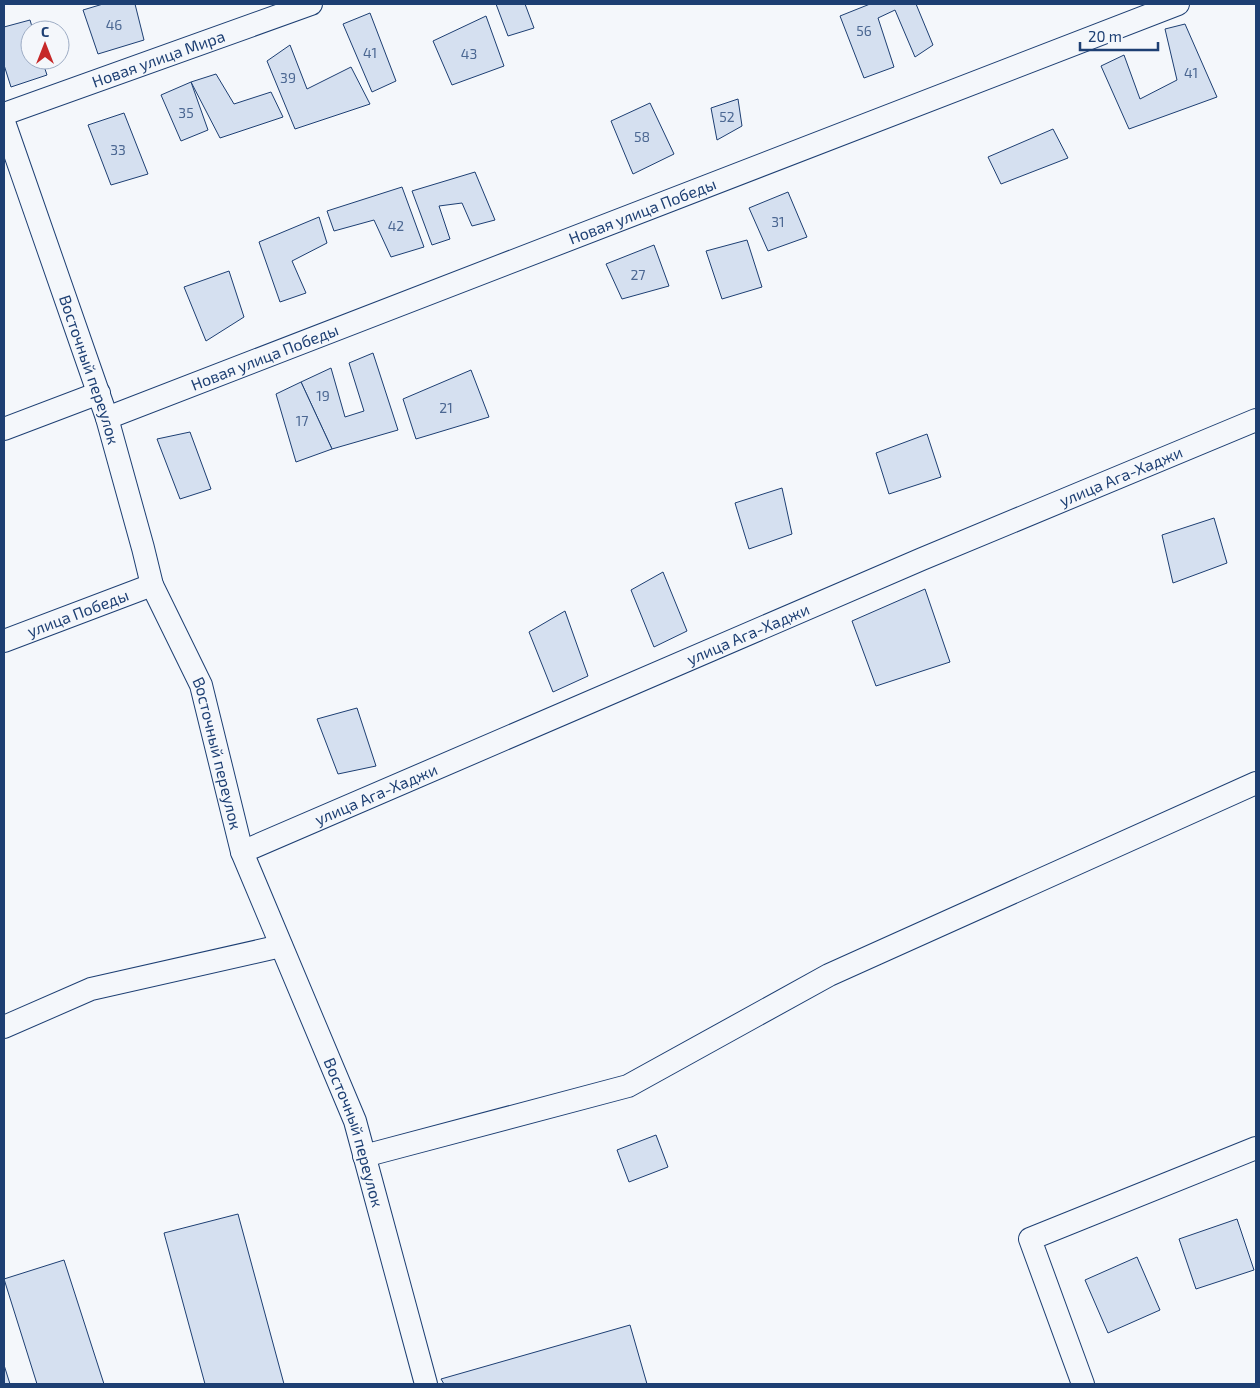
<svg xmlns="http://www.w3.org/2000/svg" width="1260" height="1388" font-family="'Exo 2',sans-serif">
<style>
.building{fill:#d5e0f0;stroke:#1d3f73}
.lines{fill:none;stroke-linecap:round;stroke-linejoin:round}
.street-casing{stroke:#1d3f73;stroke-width:24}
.street{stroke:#f4f7fb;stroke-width:22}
.labels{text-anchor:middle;stroke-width:4;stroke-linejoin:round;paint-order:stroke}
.number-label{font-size:14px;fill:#4b6792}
.street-label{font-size:16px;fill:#1d3f73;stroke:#f4f7fb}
</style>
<rect width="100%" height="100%" fill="#f4f7fb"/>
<g class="building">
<path d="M103 4H135L144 40 98 54 83 10Z"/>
<path d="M496 4H525L534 28 508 36Z"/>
<path d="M870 4H916L933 45 915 57 895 10 878 18 894 67 864 78 840 16Z"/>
<path d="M370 13 396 81 372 92 343 24Z"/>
<path d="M486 16 504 66 452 85 433 41Z"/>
<path d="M30 20 33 30H30V60H42L47 75 11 87 4 65V27Z"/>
<path d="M1185 24 1217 97 1129 129 1101 66 1124 55 1140 99 1177 80 1165 29Z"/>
<path d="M290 45 307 89 351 67 370 104 295 129 267 61Z"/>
<path d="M216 74 234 104 271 92 283 117 220 138 191 82Z"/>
<path d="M191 82 208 130 181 141 161 95Z"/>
<path d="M738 99 742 126 717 140 711 108Z"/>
<path d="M650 103 674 154 633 174 611 121Z"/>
<path d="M124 113 148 174 111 185 88 125Z"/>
<path d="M1053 129 1068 158 1001 184 988 157Z"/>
<path d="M475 172 495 220 472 226 462 203 439 206 450 239 432 245 412 191Z"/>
<path d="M402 187 424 247 391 257 374 220 334 231 327 211Z"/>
<path d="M788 192 807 237 768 251 749 208Z"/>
<path d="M319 217 327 243 292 261 306 293 280 302 259 242Z"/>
<path d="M747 240 762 287 722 299 706 251Z"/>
<path d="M654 245 669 286 622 299 606 264Z"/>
<path d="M229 271 244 317 206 341 184 287Z"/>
<path d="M373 353 398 430 332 449 301 382 331 368 345 417 364 411 349 363Z"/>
<path d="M471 370 489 417 416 439 403 399Z"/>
<path d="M301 382 332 449 296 462 276 394Z"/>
<path d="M190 432 211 489 180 499 157 439Z"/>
<path d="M927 434 941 477 889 494 876 453Z"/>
<path d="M782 488 792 534 749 549 735 503Z"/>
<path d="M1214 518 1227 563 1173 583 1162 535Z"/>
<path d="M663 572 687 631 654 647 631 590Z"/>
<path d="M925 589 950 662 876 686 852 621Z"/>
<path d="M565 611 588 676 553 692 529 632Z"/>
<path d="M357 708 376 766 338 774 317 719Z"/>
<path d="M656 1135 668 1167 629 1182 617 1150Z"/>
<path d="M238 1214 284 1384H205L164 1233Z"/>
<path d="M1237 1219 1254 1270 1196 1289 1179 1239Z"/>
<path d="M1137 1257 1160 1310 1108 1333 1085 1280Z"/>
<path d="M64 1260 104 1384H37L4 1279Z"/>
<path d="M630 1325 647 1384H444L441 1379Z"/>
<path d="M4 1365 10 1384H4Z"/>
</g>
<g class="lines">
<defs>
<g id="street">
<path id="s1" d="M4 114 311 4"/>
<path id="s2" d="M4 122 107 418 143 548 152 585 201 685 242 852 355 1121 426 1384"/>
<path id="s3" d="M107 418 1178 4"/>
<path d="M4 429 99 393"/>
<path id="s4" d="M4 641 152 585"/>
<path id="s5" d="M242 852 922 559 1256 420"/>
<path d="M4 1027 91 989 281 946"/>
<path d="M364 1156 628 1086 829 975 1256 783"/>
<path d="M1083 1384 1030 1239 1256 1148"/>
</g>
</defs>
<use href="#street" class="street-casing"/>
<use href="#street" class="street"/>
</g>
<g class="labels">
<g class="number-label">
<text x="114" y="30">46</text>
<text x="864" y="36">56</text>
<text x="370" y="58">41</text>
<text x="469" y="59">43</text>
<text x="1191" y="78">41</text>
<text x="288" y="83">39</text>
<text x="186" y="118">35</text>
<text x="727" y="122">52</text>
<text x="642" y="142">58</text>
<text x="118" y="155">33</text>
<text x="778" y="227">31</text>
<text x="396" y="231">42</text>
<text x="638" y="280">27</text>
<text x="323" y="401">19</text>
<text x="446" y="413">21</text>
<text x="302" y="426">17</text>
</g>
<g class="street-label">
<text dy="6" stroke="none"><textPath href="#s1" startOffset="164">Новая улица Мира</textPath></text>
<text dy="6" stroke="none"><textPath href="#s3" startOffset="574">Новая улица Победы</textPath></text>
<text dy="6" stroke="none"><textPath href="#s3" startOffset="169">Новая улица Победы</textPath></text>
<text dy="6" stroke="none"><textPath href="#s2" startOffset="262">Восточный переулок</textPath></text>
<text dy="6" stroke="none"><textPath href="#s5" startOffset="956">улица Ага-Хаджи</textPath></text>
<text dy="6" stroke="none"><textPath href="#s4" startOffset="79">улица Победы</textPath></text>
<text dy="6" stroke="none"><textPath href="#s5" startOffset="551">улица Ага-Хаджи</textPath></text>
<text dy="6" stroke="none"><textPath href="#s2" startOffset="668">Восточный переулок</textPath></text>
<text dy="6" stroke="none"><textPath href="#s5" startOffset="146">улица Ага-Хаджи</textPath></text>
<text dy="6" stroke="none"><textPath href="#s2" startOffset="1072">Восточный переулок</textPath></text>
</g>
</g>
<rect width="1260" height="1388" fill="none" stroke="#1d3f73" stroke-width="10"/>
<g transform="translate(45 45)"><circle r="24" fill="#f4f7fb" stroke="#9eadc5"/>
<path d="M0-4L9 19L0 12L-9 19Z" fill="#c62828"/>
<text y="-8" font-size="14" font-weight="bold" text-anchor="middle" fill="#1d3f73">С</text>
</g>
<path d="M1080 42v8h78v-8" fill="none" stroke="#1d3f73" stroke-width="2.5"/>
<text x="1088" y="42" font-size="15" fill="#1d3f73" stroke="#f4f7fb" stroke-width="4" paint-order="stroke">20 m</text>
</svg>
